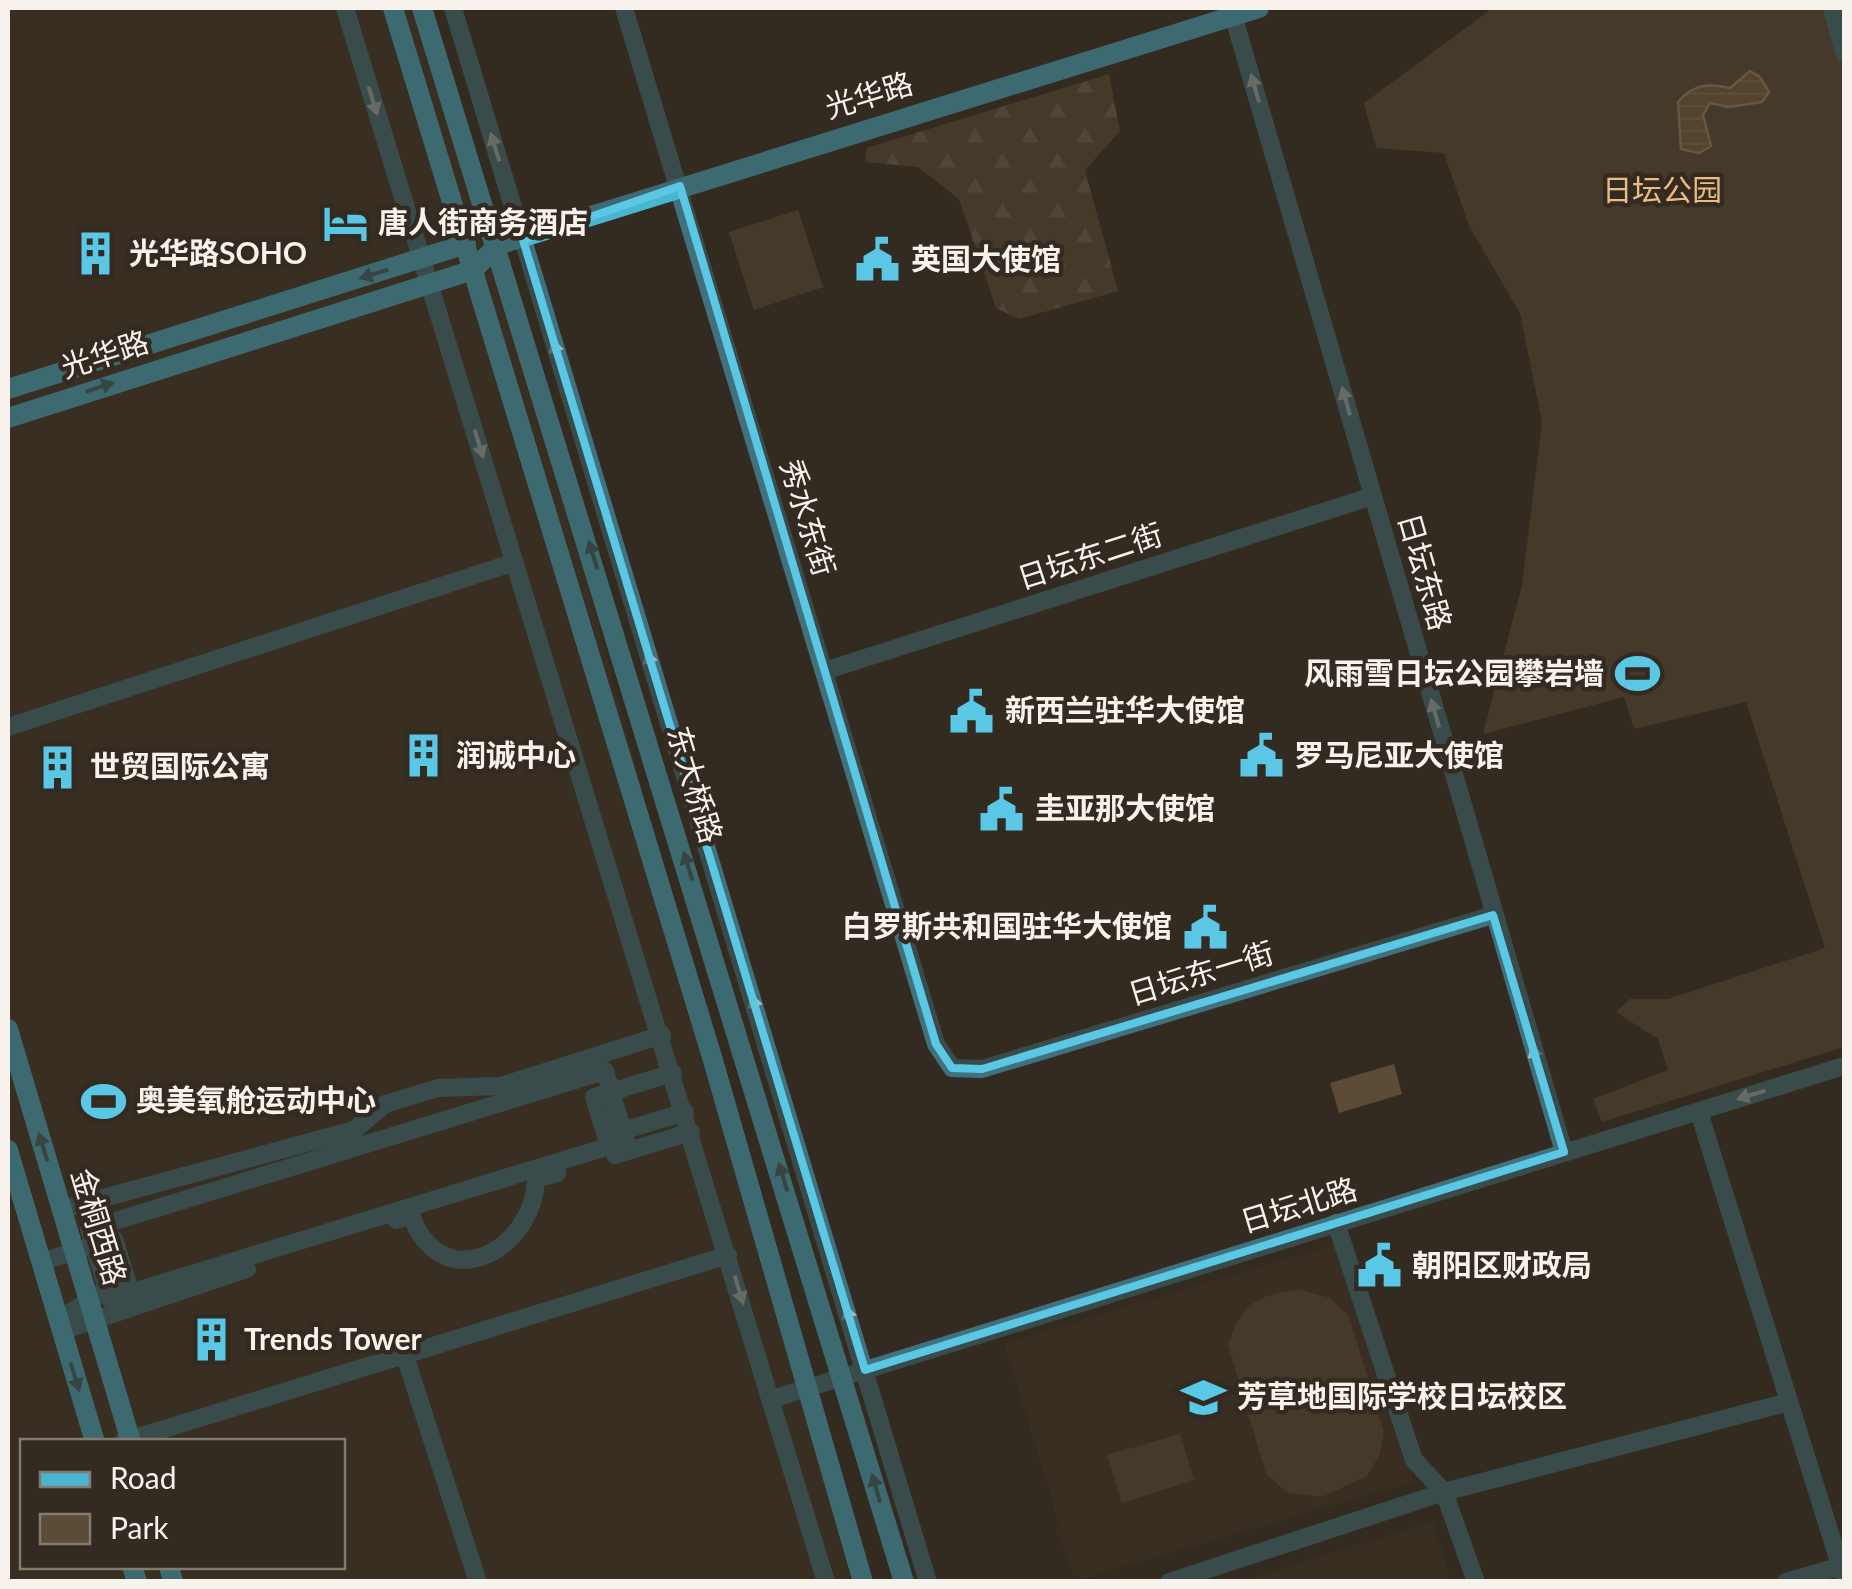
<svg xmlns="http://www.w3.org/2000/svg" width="1852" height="1589" font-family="Lato,'Noto Sans SC',sans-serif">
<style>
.built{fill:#3e3122;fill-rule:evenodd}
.green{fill:#5c4b37}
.forest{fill:url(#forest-firs)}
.water{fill:url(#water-rules);stroke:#a28c71;stroke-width:2.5}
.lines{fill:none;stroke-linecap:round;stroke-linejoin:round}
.minor{stroke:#42717e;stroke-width:18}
.major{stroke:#49b5d0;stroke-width:20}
.oneway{fill:#a6b8ba}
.oneway2{fill:#3c6267}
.marked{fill:none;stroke:#5ac8e5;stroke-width:8;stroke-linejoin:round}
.labels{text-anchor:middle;stroke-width:9;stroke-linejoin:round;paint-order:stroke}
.street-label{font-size:30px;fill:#f8f2ec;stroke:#332b21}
.park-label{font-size:30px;fill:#ebbb81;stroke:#332b21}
.poi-label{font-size:30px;font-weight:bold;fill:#f8f2ec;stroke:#332b21;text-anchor:start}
</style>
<defs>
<pattern id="forest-firs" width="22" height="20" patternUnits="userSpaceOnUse" patternTransform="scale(2.5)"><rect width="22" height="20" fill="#5c4b37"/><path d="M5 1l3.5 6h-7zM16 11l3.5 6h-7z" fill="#746554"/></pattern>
<pattern id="water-rules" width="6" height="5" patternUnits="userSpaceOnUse" patternTransform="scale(2.5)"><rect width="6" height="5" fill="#7d603c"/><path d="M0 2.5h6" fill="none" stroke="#907758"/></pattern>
</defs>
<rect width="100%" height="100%" fill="#332b21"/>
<g class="built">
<path d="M8 8H420L498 245 851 1581H8ZM22 1442H342V1566H22Z"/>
<path d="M1342 1242 1414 1482 1076 1581 1055 1529 1060 1527 1004 1343Z"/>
<path d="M1433 1521 1452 1581H1240Z"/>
</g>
<g class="green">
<path d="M1493 8H1844V1047L1602 1122 1593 1099 1668 1070 1658 1039 1616 1012 1630 999H1668L1825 948 1746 702 1634 729 1624 697 1483 734 1522 585 1542 422 1520 313 1469 226 1444 153 1376 148 1364 103Z"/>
<path d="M798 210 823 287 754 310 729 232Z"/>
<path d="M1394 1064 1402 1094 1339 1113 1330 1083Z"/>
<path d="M1301 1290 1330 1298 1349 1316 1384 1432 1380 1454 1367 1476 1322 1497 1288 1493 1266 1474 1228 1345C1241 1303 1260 1293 1301 1290Z"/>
<path d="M1180 1434 1194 1480 1122 1503 1107 1455Z"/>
</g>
<path class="forest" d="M1109 74 1120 131 1085 170 1118 291 1019 319 996 308 959 199 918 167 865 162 867 148Z"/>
<path class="water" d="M1750 71 1760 77 1769 92 1762 102 1728 107 1710 103 1703 115 1711 146 1699 153 1681 149 1678 102C1693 84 1709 83 1730 88Z"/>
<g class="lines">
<g class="minor">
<path d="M345 8 826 1582"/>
<path d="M453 8 928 1582"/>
<path d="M624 8 936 1044 952 1068 982 1069 1493 915"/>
<path d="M1231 8 1564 1152"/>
<path d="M1832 8 1844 53"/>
<path d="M824 671 1373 496"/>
<path d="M8 727 515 562"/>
<path d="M605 1071 626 1141 110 1299 89 1229Z"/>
<path d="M673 1073 594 1097 606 1136 685 1112"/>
<path d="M1699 1112 1844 1578"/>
<path d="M615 1155 691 1132"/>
<path d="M70 1207 354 1130 385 1104 438 1088 501 1086 662 1035"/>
<path d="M396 1220 411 1215C441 1298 533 1253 536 1179L557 1173"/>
<path d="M1336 1223 1414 1460 1444 1492 1476 1582"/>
<path d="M41 1262 114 1239 128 1284 107 1289 58 1320"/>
<path d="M62 1331 247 1269"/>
<path d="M405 1356 478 1582"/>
<path d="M772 1399 1844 1066"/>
<path d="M122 1442 728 1255"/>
<path d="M1169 1582 1444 1492 1789 1402"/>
<path d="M1786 1582 1841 1566"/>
</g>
<g class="major">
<path d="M393 8 712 1057 863 1582"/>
<path d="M422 8 904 1582"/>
<path d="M8 389 466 244"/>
<path d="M8 418 473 270 498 245 1259 8"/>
<path d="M8 1029 131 1442"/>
<path d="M8 1150 95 1442"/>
<path d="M132 1566 137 1582"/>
<path d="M169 1566 173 1582"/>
</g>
</g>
<defs><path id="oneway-solid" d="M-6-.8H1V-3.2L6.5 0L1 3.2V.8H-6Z" transform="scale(2.5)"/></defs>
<g class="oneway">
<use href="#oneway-solid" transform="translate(1255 88) rotate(-106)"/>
<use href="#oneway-solid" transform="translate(373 101) rotate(73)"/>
<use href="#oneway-solid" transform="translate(495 147) rotate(-107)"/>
<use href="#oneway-solid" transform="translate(557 354) rotate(-107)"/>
<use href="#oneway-solid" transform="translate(1346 401) rotate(-106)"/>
<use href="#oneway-solid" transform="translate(479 444) rotate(73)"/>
<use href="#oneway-solid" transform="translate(651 665) rotate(-107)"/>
<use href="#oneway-solid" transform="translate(1435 713) rotate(-106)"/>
<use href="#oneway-solid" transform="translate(756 1009) rotate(-107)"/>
<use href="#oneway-solid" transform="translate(1536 1059) rotate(-107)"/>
<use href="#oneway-solid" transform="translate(1751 1095) rotate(163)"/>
<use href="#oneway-solid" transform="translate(739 1290) rotate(73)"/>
<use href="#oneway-solid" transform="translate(850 1320) rotate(-107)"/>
</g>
<g class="oneway2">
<use href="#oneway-solid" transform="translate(374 274) rotate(163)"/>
<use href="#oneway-solid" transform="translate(100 387) rotate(-18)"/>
<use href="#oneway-solid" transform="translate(593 555) rotate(-107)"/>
<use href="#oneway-solid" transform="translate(688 866) rotate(-107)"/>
<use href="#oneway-solid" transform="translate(43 1147) rotate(-107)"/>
<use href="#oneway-solid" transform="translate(783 1177) rotate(-107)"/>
<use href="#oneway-solid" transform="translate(75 1377) rotate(73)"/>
<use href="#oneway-solid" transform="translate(876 1488) rotate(-106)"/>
</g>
<path d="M0 0H1852V1589H0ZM680 186 936 1044 952 1068 982 1069 1493 915 1564 1152 865 1370 523 240Z" fill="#332b21" fill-opacity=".55" fill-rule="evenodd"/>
<path class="marked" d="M680 186 936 1044 952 1068 982 1069 1493 915 1564 1152 865 1370 523 240Z"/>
<defs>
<symbol id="hotel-bare" viewBox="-9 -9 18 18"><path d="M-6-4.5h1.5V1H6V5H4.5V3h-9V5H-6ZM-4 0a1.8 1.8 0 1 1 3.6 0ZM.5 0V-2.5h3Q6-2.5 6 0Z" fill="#5ac8e5" stroke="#332b21" stroke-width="2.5" paint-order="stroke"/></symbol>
<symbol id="building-bare" viewBox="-9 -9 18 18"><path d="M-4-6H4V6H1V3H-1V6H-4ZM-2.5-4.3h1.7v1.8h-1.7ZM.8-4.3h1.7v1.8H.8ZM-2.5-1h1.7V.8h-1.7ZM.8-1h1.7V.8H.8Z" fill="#5ac8e5" stroke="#332b21" stroke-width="2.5" paint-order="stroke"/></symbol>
<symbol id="civic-bare" viewBox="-9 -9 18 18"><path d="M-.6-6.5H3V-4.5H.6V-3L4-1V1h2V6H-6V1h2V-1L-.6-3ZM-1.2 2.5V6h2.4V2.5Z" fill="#5ac8e5" stroke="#332b21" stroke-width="2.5" paint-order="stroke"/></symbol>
<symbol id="stadium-bare" viewBox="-9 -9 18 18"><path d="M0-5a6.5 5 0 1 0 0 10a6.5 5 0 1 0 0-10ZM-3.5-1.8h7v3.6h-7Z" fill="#5ac8e5" stroke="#332b21" stroke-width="2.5" paint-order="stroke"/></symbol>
<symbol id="school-bare" viewBox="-9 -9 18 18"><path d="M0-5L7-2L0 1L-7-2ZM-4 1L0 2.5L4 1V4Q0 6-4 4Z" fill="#5ac8e5" stroke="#332b21" stroke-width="2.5" paint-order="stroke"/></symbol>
</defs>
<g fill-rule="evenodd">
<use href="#hotel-bare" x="314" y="192" width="63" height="63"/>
<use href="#building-bare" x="64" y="222" width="63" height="63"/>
<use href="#civic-bare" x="846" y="228" width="63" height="63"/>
<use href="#stadium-bare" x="1606" y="642" width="63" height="63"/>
<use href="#civic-bare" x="940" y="680" width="63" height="63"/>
<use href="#building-bare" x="392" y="724" width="63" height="63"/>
<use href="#civic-bare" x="1230" y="724" width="63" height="63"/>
<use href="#building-bare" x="26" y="736" width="63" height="63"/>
<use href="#civic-bare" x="970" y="778" width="63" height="63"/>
<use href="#civic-bare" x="1174" y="896" width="63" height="63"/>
<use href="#stadium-bare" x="72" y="1070" width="63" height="63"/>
<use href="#civic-bare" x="1348" y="1234" width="63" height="63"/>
<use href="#building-bare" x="180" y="1308" width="63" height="63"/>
<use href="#school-bare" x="1172" y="1366" width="63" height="63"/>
</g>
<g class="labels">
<g class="street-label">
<text transform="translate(869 96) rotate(-17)" y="10">光华路</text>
<text transform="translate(105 355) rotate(-18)" y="10">光华路</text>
<text transform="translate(807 518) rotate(73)" y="10">秀水东街</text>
<text transform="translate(1090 557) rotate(-18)" y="10">日坛东二街</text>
<text transform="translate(1424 572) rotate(74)" y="10">日坛东路</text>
<text transform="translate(694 785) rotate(73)" y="10">东大桥路</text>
<text transform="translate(1201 974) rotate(-17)" y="10">日坛东一街</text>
<text transform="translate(1299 1206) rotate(-17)" y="10">日坛北路</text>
<text transform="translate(98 1227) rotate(73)" y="10">金桐西路</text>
</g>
<g class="park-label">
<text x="1662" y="201">日坛公园</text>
</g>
<g class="poi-label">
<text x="378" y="233">唐人街商务酒店</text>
<text x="129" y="264">光华路SOHO</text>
<text x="911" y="270">英国大使馆</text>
<text x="1604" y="684" text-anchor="end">风雨雪日坛公园攀岩墙</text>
<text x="1005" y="721">新西兰驻华大使馆</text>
<text x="456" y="766">润诚中心</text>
<text x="1294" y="766">罗马尼亚大使馆</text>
<text x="90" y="777">世贸国际公寓</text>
<text x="1035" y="819">圭亚那大使馆</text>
<text x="1172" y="937" text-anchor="end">白罗斯共和国驻华大使馆</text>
<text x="136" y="1111">奥美氧舱运动中心</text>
<text x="1412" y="1276">朝阳区财政局</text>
<text x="244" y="1350">Trends Tower</text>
<text x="1237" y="1407">芳草地国际学校日坛校区</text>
</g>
</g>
<rect width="1852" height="1589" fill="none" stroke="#f8f2ec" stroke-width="20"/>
<rect x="20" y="1439" width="325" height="130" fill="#332b21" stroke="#827b72" stroke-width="2.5"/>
<rect x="40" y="1472" width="50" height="15" fill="#49b5d0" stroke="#827b72" stroke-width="2.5"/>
<text x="110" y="1489" font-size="30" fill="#f8f2ec">Road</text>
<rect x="40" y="1514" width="50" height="30" fill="#5c4b37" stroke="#827b72" stroke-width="2.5"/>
<text x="110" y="1539" font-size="30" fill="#f8f2ec">Park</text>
</svg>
